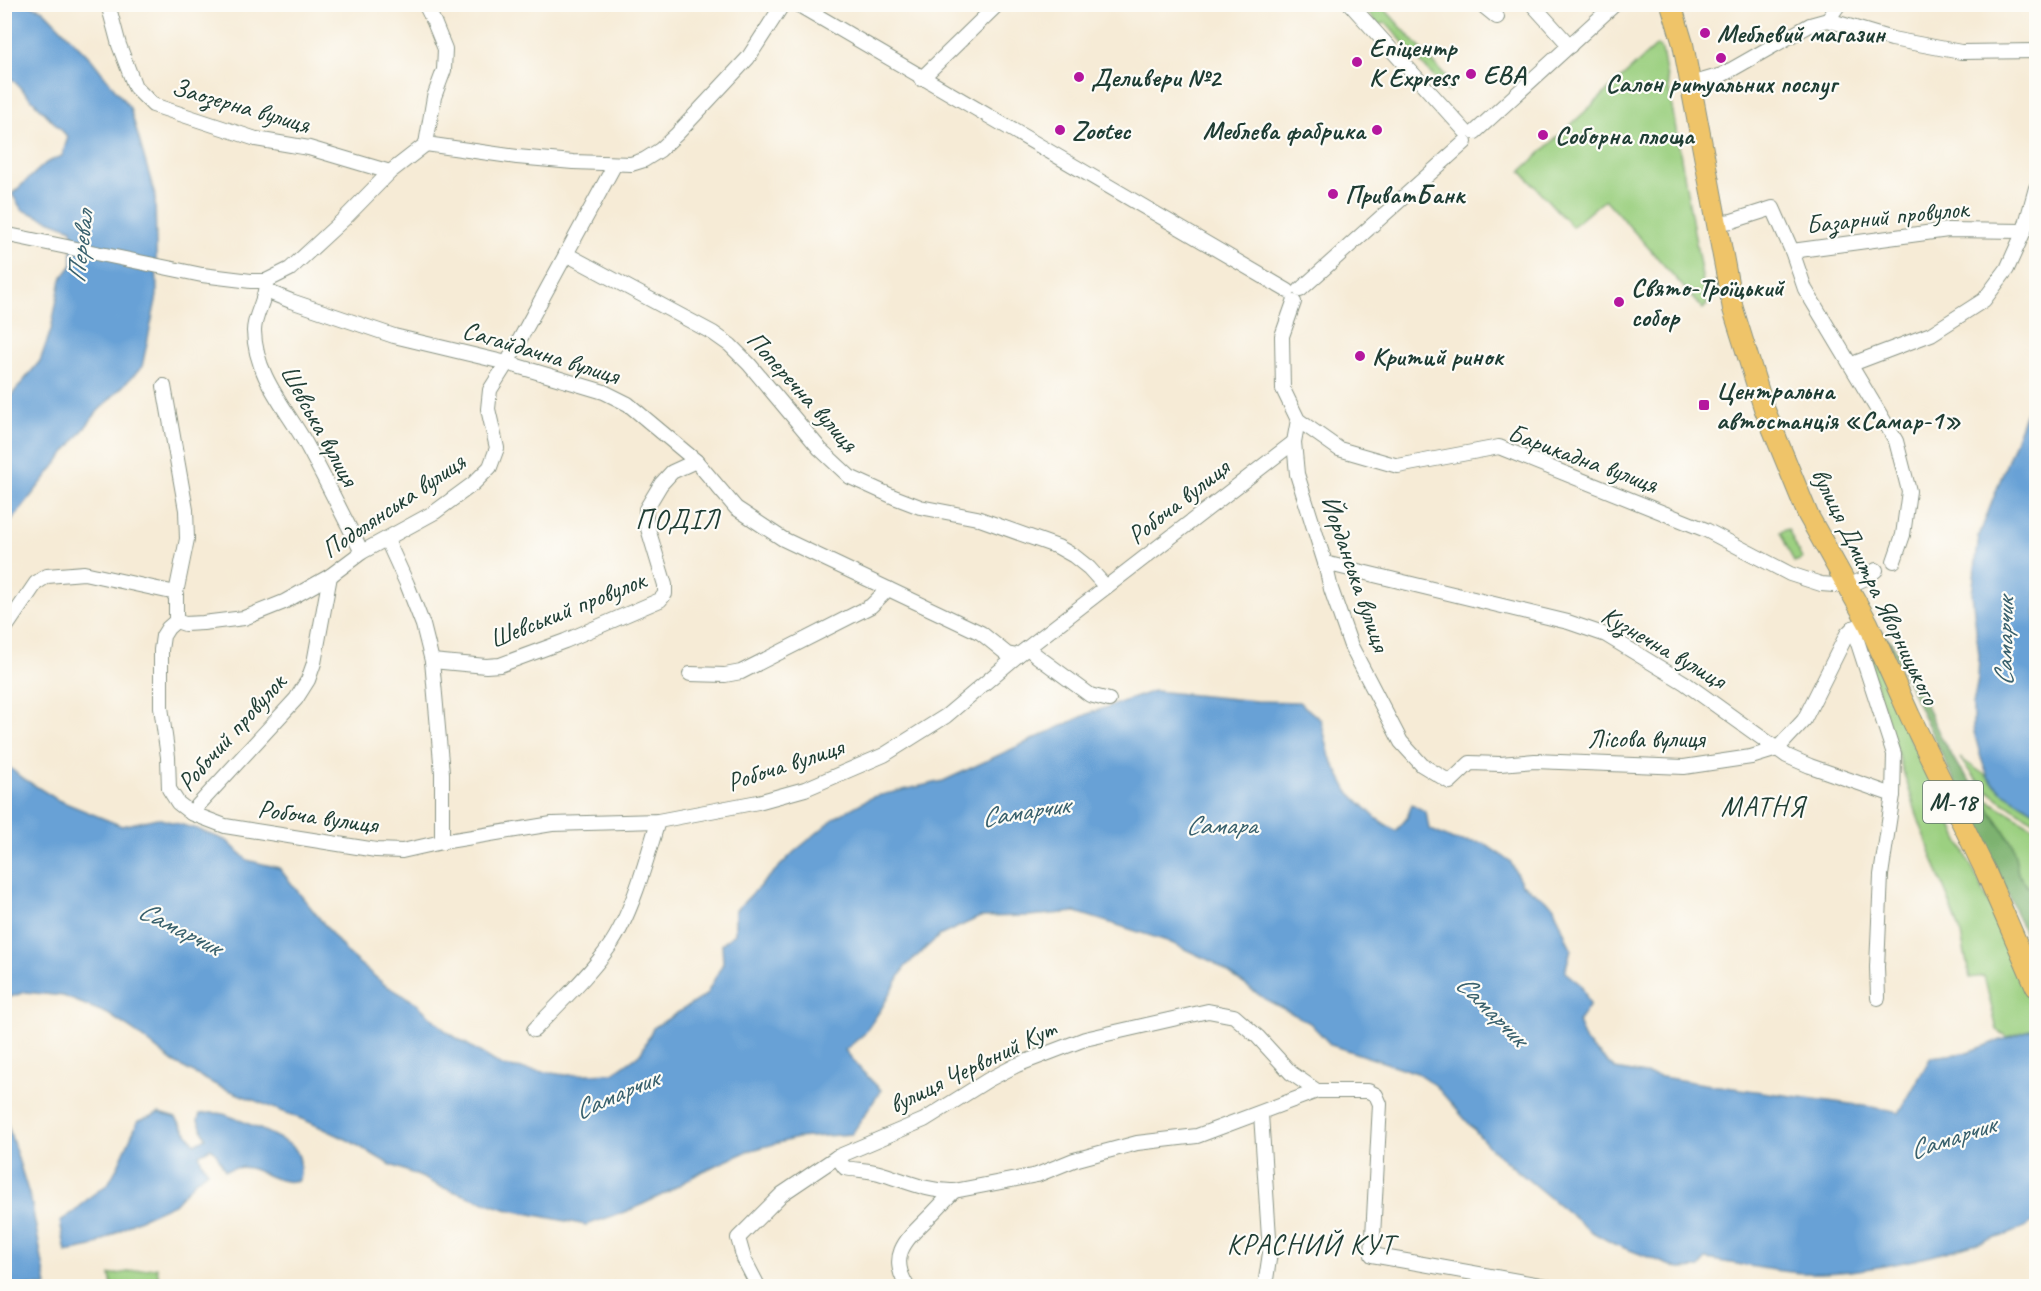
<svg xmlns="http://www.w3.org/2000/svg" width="2041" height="1291" font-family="Caveat,sans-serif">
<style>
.green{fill:#9cd081;stroke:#5e865a;stroke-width:1.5}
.forest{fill:#7db26f;stroke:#4e7852;stroke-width:1.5}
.water{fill:#67a1d6;stroke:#436f85;stroke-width:1.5}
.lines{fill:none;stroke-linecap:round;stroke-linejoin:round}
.minor-casing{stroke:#8a9485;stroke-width:16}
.highway-casing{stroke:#8a9485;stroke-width:22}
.minor{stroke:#fff;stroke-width:14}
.highway{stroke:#efc469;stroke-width:20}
.poi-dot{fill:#b5179e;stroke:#fdfcf7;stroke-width:2}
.labels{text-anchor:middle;stroke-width:4.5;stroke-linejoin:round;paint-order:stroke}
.shield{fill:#fdfcf7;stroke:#62766e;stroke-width:1.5}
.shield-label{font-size:24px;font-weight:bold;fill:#1f3d34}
.poi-label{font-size:26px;font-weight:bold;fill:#1f3d34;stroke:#fdfcf7;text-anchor:start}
.street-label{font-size:26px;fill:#1f3d34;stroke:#fdfcf7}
.water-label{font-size:27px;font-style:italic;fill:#38606d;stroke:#fdfcf7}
.quarter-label{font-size:28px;letter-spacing:1.5px;fill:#1f3d34;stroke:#fdfcf7}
</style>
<rect width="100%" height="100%" fill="#fdfcf7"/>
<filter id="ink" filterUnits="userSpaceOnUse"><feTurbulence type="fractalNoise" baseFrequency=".0167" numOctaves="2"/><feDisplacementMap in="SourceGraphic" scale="12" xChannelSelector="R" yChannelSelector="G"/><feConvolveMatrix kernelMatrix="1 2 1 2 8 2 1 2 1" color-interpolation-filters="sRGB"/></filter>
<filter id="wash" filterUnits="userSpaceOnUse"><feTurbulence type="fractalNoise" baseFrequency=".008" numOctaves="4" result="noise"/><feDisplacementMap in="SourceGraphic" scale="24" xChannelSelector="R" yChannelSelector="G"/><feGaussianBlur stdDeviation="1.35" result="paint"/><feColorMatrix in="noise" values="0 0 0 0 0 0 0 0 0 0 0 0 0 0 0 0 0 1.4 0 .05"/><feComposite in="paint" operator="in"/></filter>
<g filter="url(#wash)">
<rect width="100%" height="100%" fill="#f6ebd6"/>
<g class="green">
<path d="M1362 5H1381L1454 85 1447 92 1386 23 1378 25Z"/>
<path d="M1657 45 1662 50 1707 305 1703 309 1605 199 1572 227 1521 171Z"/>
<path d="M1788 529 1802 559 1794 562 1780 532Z"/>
<path d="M1870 649 1892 701 2005 936 2036 1009V1028L2008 1037 1997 1030 1984 976 1970 978 1960 930 1919 821 1872 673Z"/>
<path d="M1960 758 1988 777 2001 791 2036 812V822C2005 804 1980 790 1960 758Z"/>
<path d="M1984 798 2036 829V891L2028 887 2018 874 2013 844 1992 814Z"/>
<path d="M157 1267 160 1286H112L110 1275Z"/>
</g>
<path class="forest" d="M1883 631 1905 663 1943 741 1959 768 1984 798 1992 814 2013 844 2018 874 2028 887 2036 891V961L2009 896Z"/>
<g class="water">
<path d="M27 4 43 10 92 60 130 108 155 195 157 296 142 367 98 411 5 529V403L40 361 51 330 61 279 72 265V229L22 210 12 194 46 163 62 156 68 137 11 78 5 76V5Z"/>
<path d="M2036 386V812L2001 791 1988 777 1981 758 1973 728V704L1978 679 1979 655 1972 594 1979 536Z"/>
<path d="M1154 691 1256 701 1299 702 1321 720 1330 757 1348 791 1377 819 1396 831 1407 818 1412 804 1426 812 1429 829 1453 840 1483 843 1510 861 1522 884 1553 905 1571 949 1565 972 1581 985 1590 1005 1578 1022 1586 1042 1615 1069 1704 1084 1872 1107 1899 1113 1931 1057 1964 1053 2036 1028V1219C2019 1234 1995 1238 1973 1244 1924 1259 1875 1271 1824 1273 1787 1275 1742 1264 1705 1259L1700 1268 1679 1269 1614 1244 1590 1231 1491 1149 1435 1085 1417 1073 1331 1045 1310 1023 1265 999 1213 962 1167 941 1076 912 1028 916 980 917 939 936 905 967 881 1009 864 1034 845 1050 861 1070 881 1090 852 1134 797 1138 748 1151 699 1173 666 1193 633 1209 586 1225 505 1209 441 1187 421 1177 389 1164 350 1141 309 1122 218 1086 173 1062 134 1031 108 1014 63 996 25 992 5 999 4 763 21 777 58 800 122 826 157 818 197 829 227 841 247 860 279 868 348 954 385 985 415 1002 447 1032 502 1066 566 1075 613 1073 641 1053 653 1028 706 995 723 963 722 944 735 933V911L794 852 836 817 872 797 943 781 1090 713Z"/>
<path d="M159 1113 176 1118 195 1144 206 1138 198 1120 200 1114C207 1113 215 1112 223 1114 236 1118 288 1140 295 1149 302 1158 301 1170 299 1180 295 1181 289 1182 285 1181 260 1177 256 1161 225 1170L216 1153 211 1148 199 1154 202 1163 208 1171 197 1179 174 1204 134 1222 92 1247 66 1252 60 1221 74 1212 91 1196 108 1184 117 1168 138 1121Z"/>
<path d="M5 1116 31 1201 47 1286H5Z"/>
</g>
</g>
<g filter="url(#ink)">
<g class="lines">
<defs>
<g id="minor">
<path d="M108 4 119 45 135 87 153 105 256 139 309 148 390 172"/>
<path d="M425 4 434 22 445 49 444 70 434 97 426 144"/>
<path d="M797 4 1288 291"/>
<path d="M1350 4 1465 131"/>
<path d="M1481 4 1497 17"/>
<path d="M1532 4 1570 46"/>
<path d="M1828 20 1839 4"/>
<path d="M921 79 998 4"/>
<path d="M1691 84 1722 75 1810 25 1828 20 1892 39 1961 52 2036 51"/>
<path d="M1475 132 1615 4"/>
<path d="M426 144 517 157 573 162 631 164 644 160 660 150 677 134 748 58 783 4"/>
<path d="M1716 223 1732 221 1773 208 1792 251 1805 289 1896 441 1909 491 1903 535 1894 561"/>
<path d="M4 234 202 275 251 281H266L290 269 344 219 390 172 426 144"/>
<path d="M1792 251 1948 230 2024 231"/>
<path d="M566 254 713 333 730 345 749 364 820 449 850 477 894 497 920 507 977 518 1058 547 1074 556 1089 568 1106 587"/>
<path d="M266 283C266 300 254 315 254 331 255 375 285 407 305 442 325 478 343 516 362 552"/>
<path d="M1300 290 1465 142"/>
<path d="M266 291 291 301 394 336 507 363 604 392 628 404 696 461 736 508 783 539 981 633 1007 654 1017 656"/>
<path d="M1294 302 1282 336 1283 389 1298 420 1339 449 1398 466 1499 447 1706 530 1790 574 1821 584 1848 586 1866 578 1876 570"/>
<path d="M1852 364 1931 334 1984 300 2007 269 2024 231 2036 188"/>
<path d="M164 386 186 510 187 539 176 593V621"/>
<path d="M1298 420 1294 442 1297 474 1325 563 1331 589 1351 646 1401 742 1422 765 1450 782 1470 763 1500 764 1535 761 1684 767 1751 757 1777 749 1804 720 1847 634 1853 628 1868 623"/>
<path d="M387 540 407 584 423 625 432 661 442 773V842"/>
<path d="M1325 563 1568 622 1606 635 1685 683 1787 756 1810 766 1893 795"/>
<path d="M176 621 168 628 163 636 161 650V707L168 757 169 789 178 803 191 813 225 826 376 850 402 851 442 842 552 824 658 821 758 802 805 789 884 755 946 716 1017 656 1294 442"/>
<path d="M176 621 185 624 203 623 244 618 284 602 330 576 362 552 435 512 473 484 490 467 497 448 488 409 490 390 507 363 615 164"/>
<path d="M1853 628 1894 754 1893 795 1881 875 1877 967 1878 998"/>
<path d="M4 630 36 583 47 576 84 573 176 593"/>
<path d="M1028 648 1037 656 1090 695 1109 700"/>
<path d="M432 661 486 666 500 665 565 641 660 600 665 594V585L646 522V509L661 484 672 472 696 461"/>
<path d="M690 674 725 675 741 672 871 606 888 589"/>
<path d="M191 813 296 699 308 680 314 663 330 576"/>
<path d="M534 1030C559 1003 588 977 609 947 631 917 647 858 658 821"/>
<path d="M1261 1114 1270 1253 1265 1286"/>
<path d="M837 1157 845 1168C856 1170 868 1170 879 1173 904 1180 927 1192 954 1191L1037 1175 1074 1160 1137 1143 1197 1136 1317 1091H1368L1376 1095 1380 1104 1372 1255 1546 1286"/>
<path d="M758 1286 744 1259 738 1238 782 1194 837 1157 924 1120 988 1080 1017 1065 1085 1039 1208 1011 1234 1016 1258 1037 1291 1073 1317 1091"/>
<path d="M907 1286C888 1255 906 1240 928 1218 937 1209 945 1200 954 1191"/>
</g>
<path id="highway" d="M1671 4 1683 44 1733 309 1764 408 1808 515 1868 623 1910 716 1985 870 2036 987"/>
</defs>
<use href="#minor" class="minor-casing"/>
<use href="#highway" class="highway-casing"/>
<use href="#minor" class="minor"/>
<use href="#highway" class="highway"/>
</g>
</g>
<g class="poi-dot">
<circle cx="1705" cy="33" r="6"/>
<circle cx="1721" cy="58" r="6"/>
<circle cx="1357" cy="62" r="6"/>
<circle cx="1471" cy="74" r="6"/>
<circle cx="1079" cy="77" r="6"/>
<circle cx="1060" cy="130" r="6"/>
<circle cx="1377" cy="130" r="6"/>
<circle cx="1543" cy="135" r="6"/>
<circle cx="1333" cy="194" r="6"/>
<circle cx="1619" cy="302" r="6"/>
<circle cx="1360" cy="356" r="6"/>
<rect x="1698" y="399" width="12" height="12" rx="3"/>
</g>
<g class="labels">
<rect class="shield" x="1923" y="781" width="60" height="42" rx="4.5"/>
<g class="shield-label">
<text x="1953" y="810">М-18</text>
</g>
<g class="poi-label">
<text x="1717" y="42">Меблевий магазин</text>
<text x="1369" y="56">Епіцентр<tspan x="1369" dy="30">К Express</tspan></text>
<text x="1483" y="83">ЕВА</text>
<text x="1091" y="86">Деливери №2</text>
<text x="1721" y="92" text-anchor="middle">Салон ритуальних послуг</text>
<text x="1072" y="139">Zootec</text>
<text x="1365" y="139" text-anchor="end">Меблева фабрика</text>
<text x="1555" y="144">Соборна площа</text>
<text x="1345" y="203">ПриватБанк</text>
<text x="1631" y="296">Свято-Троїцький<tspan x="1631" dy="30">собор</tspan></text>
<text x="1372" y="365">Критий ринок</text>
<text x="1716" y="399">Центральна<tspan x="1716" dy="30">автостанція «Самар-1»</tspan></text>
</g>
<g class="street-label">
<text transform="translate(241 105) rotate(16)" y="9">Заозерна вулиця</text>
<text transform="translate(1887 216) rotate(-6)" y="9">Базарний провулок</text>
<text transform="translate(541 352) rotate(17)" y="9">Сагайдачна вулиця</text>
<text transform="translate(803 391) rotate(48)" y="9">Поперечна вулиця</text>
<text transform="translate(320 425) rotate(61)" y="9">Шевська вулиця</text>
<text transform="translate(1583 458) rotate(20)" y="9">Барикадна вулиця</text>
<text transform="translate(1178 501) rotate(-38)" y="9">Робоча вулиця</text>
<text transform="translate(393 505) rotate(-34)" y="9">Подолянська вулиця</text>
<text transform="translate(1356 573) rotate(71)" y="9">Йорданська вулиця</text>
<text transform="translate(1876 586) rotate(64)" y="9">вулиця Дмитра Яворницького</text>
<text transform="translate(567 609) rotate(-22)" y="9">Шевський провулок</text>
<text transform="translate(1664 647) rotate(30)" y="9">Кузнечна вулиця</text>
<text transform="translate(231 732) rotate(-48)" y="9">Робочий провулок</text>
<text x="1646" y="747">Лісова вулиця</text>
<text transform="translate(785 764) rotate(-18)" y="9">Робоча вулиця</text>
<text transform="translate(318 816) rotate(8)" y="9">Робоча вулиця</text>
<text transform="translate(972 1066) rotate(-26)" y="9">вулиця Червоний Кут</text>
</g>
<g class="water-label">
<text transform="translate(80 247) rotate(-83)" y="9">Перевал</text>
<text transform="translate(2004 642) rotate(-89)" y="9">Самарчик</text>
<text transform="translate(1025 811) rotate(-9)" y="9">Самарчик</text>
<text x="1221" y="834">Самара</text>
<text transform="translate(180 928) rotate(27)" y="9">Самарчик</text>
<text transform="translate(1492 1010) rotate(45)" y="9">Самарчик</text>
<text transform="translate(616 1094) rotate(-23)" y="9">Самарчик</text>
<text transform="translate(1952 1137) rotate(-18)" y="9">Самарчик</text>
</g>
<g class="quarter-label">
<text x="678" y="529">ПОДІЛ</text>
<text x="1763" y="816">МАТНЯ</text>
<text x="1311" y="1254">КРАСНИЙ КУТ</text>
</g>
</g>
<rect width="2041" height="1291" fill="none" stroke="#fdfcf7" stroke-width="24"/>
</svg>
